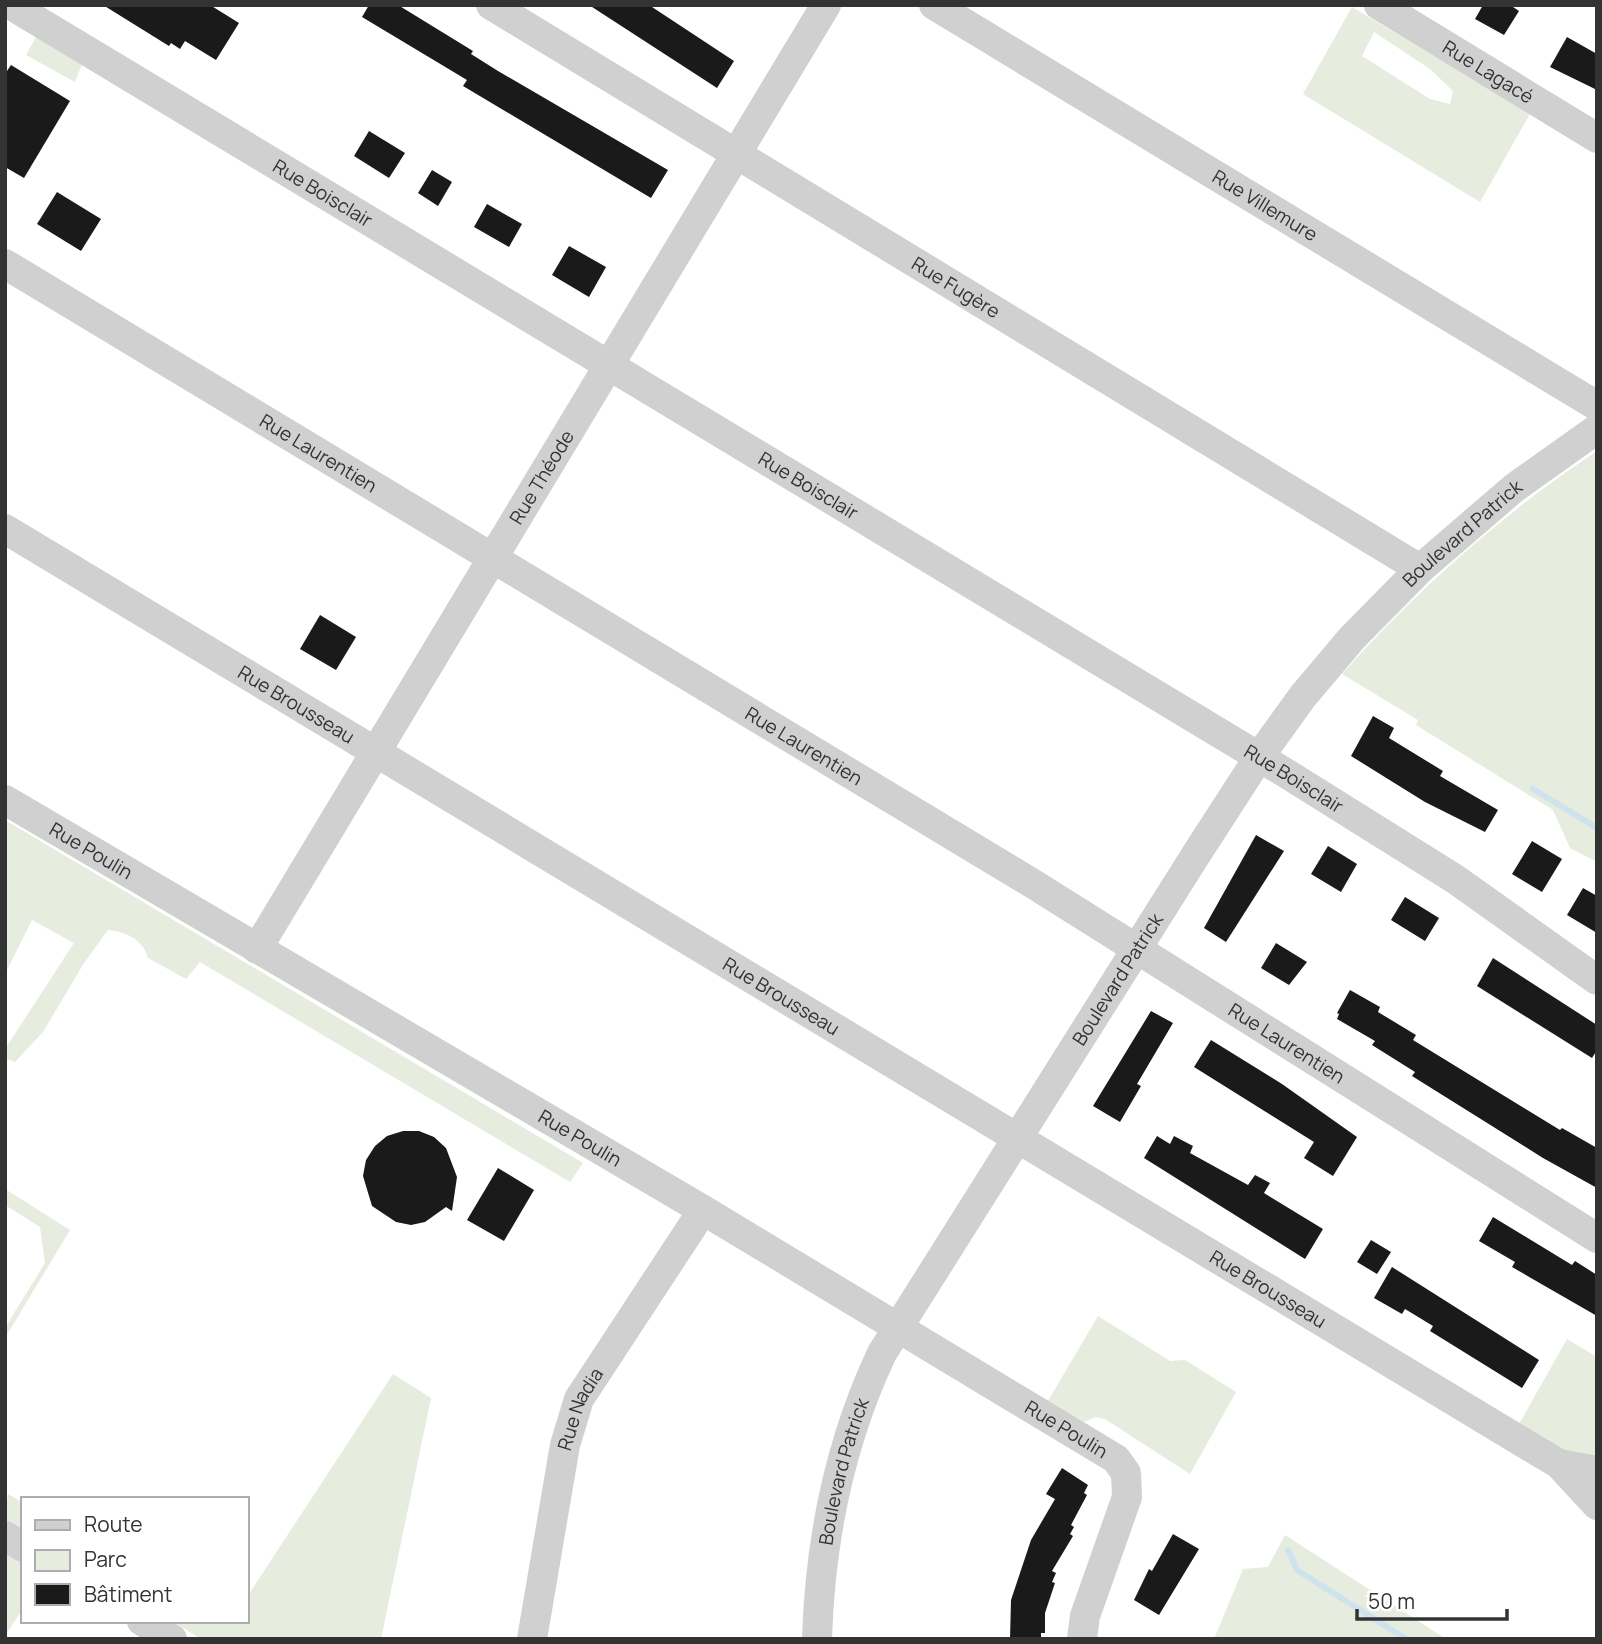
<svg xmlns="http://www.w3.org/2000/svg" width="1602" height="1644" font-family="Manrope,sans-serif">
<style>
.green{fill:#e6ecde;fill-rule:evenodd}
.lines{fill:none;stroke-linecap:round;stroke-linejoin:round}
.stream{stroke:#cee3ee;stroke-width:6}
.building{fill:#1a1a1a}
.minor{stroke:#d0d0d0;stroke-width:30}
.labels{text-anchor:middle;stroke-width:7;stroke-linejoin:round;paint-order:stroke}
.street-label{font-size:19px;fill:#333;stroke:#fff}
</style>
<rect width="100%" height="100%" fill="#fff"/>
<g class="green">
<path d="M1352 7 1530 114 1480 202 1303 94ZM1374 32 1430 69 1453 91 1450 104 1430 99 1362 56Z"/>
<path d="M36 37 82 64 75 82 26 55Z"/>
<path d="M1597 451V862L1570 848 1553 810 1416 725 1418 720 1342 674C1418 589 1502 514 1597 451Z"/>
<path d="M5 820 583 1163 570 1182 200 962 186 979 148 958C143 939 126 932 108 930L84 963 43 1032 15 1062 5 1058V1049L74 943 32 920 5 974Z"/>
<path d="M5 1189 70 1230 5 1338V1328L45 1263 40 1227 5 1205Z"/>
<path d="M1098 1316 1170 1361 1185 1360 1236 1392 1190 1474 1105 1419 1096 1417 1084 1422 1048 1401Z"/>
<path d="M1567 1339 1597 1357V1462L1574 1456 1519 1424Z"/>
<path d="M393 1374 431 1398 381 1639H201L172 1621H222L228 1625 231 1621H247V1597Z"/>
<path d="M8 1494 23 1503V1531L5 1520Z"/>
<path d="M1285 1535 1446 1639H1214L1243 1569 1268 1567Z"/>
<path d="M5 1552 23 1562V1608L5 1636Z"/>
</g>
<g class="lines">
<g class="stream">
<path d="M1533 789 1597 828"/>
<path d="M1288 1550 1297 1570 1406 1639"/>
</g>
</g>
<g class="building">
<path d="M103 5H210L239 23 216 60 185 41 180 49 171 43 169 46Z"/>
<path d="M369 5H398L473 51 471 54 498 71 668 170 651 198 463 86 467 80 362 17Z"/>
<path d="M589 5H649L734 61 717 88Z"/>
<path d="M1483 5H1510L1519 11 1504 35 1475 19Z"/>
<path d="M1567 37 1597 54V90L1550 67Z"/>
<path d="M11 65 70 101 24 178 5 167V74Z"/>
<path d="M369 131 405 153 389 178 354 156Z"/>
<path d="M432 170 452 182 438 206 418 193Z"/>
<path d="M57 192 101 219 81 251 37 224Z"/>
<path d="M487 204 522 224 509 247 474 227Z"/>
<path d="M569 246 606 267 589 297 552 275Z"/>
<path d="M320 615 356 637 336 670 300 649Z"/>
<path d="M1373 716 1394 728 1389 738 1443 771 1440 776 1498 810 1485 832 1425 802 1351 756Z"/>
<path d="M1256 835 1284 851 1226 942 1204 928Z"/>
<path d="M1532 841 1562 859 1542 892 1512 874Z"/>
<path d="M1328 846 1357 864 1341 892 1311 874Z"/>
<path d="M1583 888 1597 896V933L1567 915Z"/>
<path d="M1405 897 1439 918 1425 941 1391 920Z"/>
<path d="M1276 943 1307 962 1289 985 1261 968Z"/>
<path d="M1493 958 1597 1025V1050L1592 1058 1477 986Z"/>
<path d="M1350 990 1380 1007 1378 1012 1416 1035 1413 1040 1560 1130 1562 1128 1597 1148V1188L1543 1158 1412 1076 1415 1072 1372 1045 1375 1041 1337 1019 1339 1014 1337 1013Z"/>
<path d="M1151 1011 1173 1023 1137 1084 1141 1086 1120 1122 1093 1106Z"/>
<path d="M1211 1040 1282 1084 1357 1137 1333 1176 1304 1158 1314 1142 1194 1067Z"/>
<path d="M403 1131H419L434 1137 446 1148 457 1177 452 1211 446 1207 425 1222 411 1225 396 1222 372 1206 363 1176 366 1160 375 1146 387 1136Z"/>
<path d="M1157 1136 1170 1144 1174 1136 1193 1146 1190 1153 1248 1185 1255 1175 1270 1183 1264 1193 1323 1229 1305 1259 1144 1158Z"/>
<path d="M498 1168 534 1190 504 1241 467 1220Z"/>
<path d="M1493 1217 1572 1265 1575 1261 1597 1275V1316L1512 1267 1515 1262 1479 1241Z"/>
<path d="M1371 1240 1391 1252 1377 1274 1357 1262Z"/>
<path d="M1392 1267 1539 1360 1522 1388 1430 1331 1433 1326 1405 1309 1402 1314 1374 1298Z"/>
<path d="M1062 1468 1088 1485 1084 1493 1087 1495 1071 1525 1074 1527 1070 1534 1073 1536 1052 1571 1056 1573 1052 1582 1055 1583 1045 1613V1633H1041V1639H1010L1011 1600 1031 1540 1055 1499 1046 1494Z"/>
<path d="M1173 1534 1199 1549 1159 1615 1134 1600 1149 1569 1152 1571Z"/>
</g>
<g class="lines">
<g class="minor">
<path id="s1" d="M11 5 1284 772 1455 879 1597 980"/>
<path id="s2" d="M491 5 1420 569"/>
<path id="s3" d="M934 5 1597 406"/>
<path id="s4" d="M1379 5 1597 138"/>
<path id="s5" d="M5 264 1035 885 1597 1238"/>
<path id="s6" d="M5 529 1559 1464 1597 1505"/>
<path id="s7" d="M5 800 703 1210 1116 1459 1126 1473 1127 1497 1085 1616 1082 1639"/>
<path id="s8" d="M257 949 826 5"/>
<path d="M1559 1464 1597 1471"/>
<path d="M5 1536 23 1547"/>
<path d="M142 1621 172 1639"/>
<path id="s9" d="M532 1639 565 1445 579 1399 703 1210"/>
<path id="s10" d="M817 1639C820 1541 840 1442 882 1353L1197 853 1259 757 1303 696 1352 638 1420 569 1514 488 1597 429"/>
</g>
</g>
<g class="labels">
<g class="street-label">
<text dy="7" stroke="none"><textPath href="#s4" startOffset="128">Rue Lagacé</textPath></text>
<text dy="7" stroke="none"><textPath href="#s1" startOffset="364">Rue Boisclair</textPath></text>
<text dy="7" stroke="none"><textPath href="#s3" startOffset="387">Rue Villemure</textPath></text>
<text dy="7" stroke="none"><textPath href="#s2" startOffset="544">Rue Fugère</textPath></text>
<text dy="7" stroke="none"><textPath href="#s5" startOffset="366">Rue Laurentien</textPath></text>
<text dy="7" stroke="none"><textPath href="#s8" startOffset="551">Rue Théode</textPath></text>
<text dy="7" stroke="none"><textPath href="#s1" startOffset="931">Rue Boisclair</textPath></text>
<text dy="7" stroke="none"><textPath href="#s10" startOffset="1304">Boulevard Patrick</textPath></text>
<text dy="7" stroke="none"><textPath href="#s6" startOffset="340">Rue Brousseau</textPath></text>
<text dy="7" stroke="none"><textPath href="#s5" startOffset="933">Rue Laurentien</textPath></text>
<text dy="7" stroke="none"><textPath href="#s1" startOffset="1498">Rue Boisclair</textPath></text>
<text dy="7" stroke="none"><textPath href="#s7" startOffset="100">Rue Poulin</textPath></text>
<text dy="7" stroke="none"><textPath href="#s10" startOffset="737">Boulevard Patrick</textPath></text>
<text dy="7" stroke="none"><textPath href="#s6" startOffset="906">Rue Brousseau</textPath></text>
<text dy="7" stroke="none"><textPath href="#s5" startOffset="1500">Rue Laurentien</textPath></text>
<text dy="7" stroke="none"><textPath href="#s7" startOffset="667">Rue Poulin</textPath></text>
<text dy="7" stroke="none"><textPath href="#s6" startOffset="1474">Rue Brousseau</textPath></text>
<text dy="7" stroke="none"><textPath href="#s9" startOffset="236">Rue Nadia</textPath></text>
<text dy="7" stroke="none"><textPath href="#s7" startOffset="1234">Rue Poulin</textPath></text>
<text dy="7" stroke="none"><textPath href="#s10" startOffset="170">Boulevard Patrick</textPath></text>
</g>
</g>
<rect width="1602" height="1644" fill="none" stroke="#333333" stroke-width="14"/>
<rect x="21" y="1497" width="228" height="126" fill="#ffffff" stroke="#adadad" stroke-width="2"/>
<rect x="35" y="1520" width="35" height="10" fill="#d0d0d0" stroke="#adadad" stroke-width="2"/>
<text x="84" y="1532" font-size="21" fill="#333333">Route</text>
<rect x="35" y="1550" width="35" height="21" fill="#e6ecde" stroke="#adadad" stroke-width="2"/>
<text x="84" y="1567" font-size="21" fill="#333333">Parc</text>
<rect x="35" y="1584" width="35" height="21" fill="#1a1a1a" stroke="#adadad" stroke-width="2"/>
<text x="84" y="1602" font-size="21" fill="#333333">Bâtiment</text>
<path d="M1357 1609v10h150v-10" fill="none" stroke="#333333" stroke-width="3.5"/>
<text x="1368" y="1609" font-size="21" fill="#333333" stroke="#ffffff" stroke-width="5" paint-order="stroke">50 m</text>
</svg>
